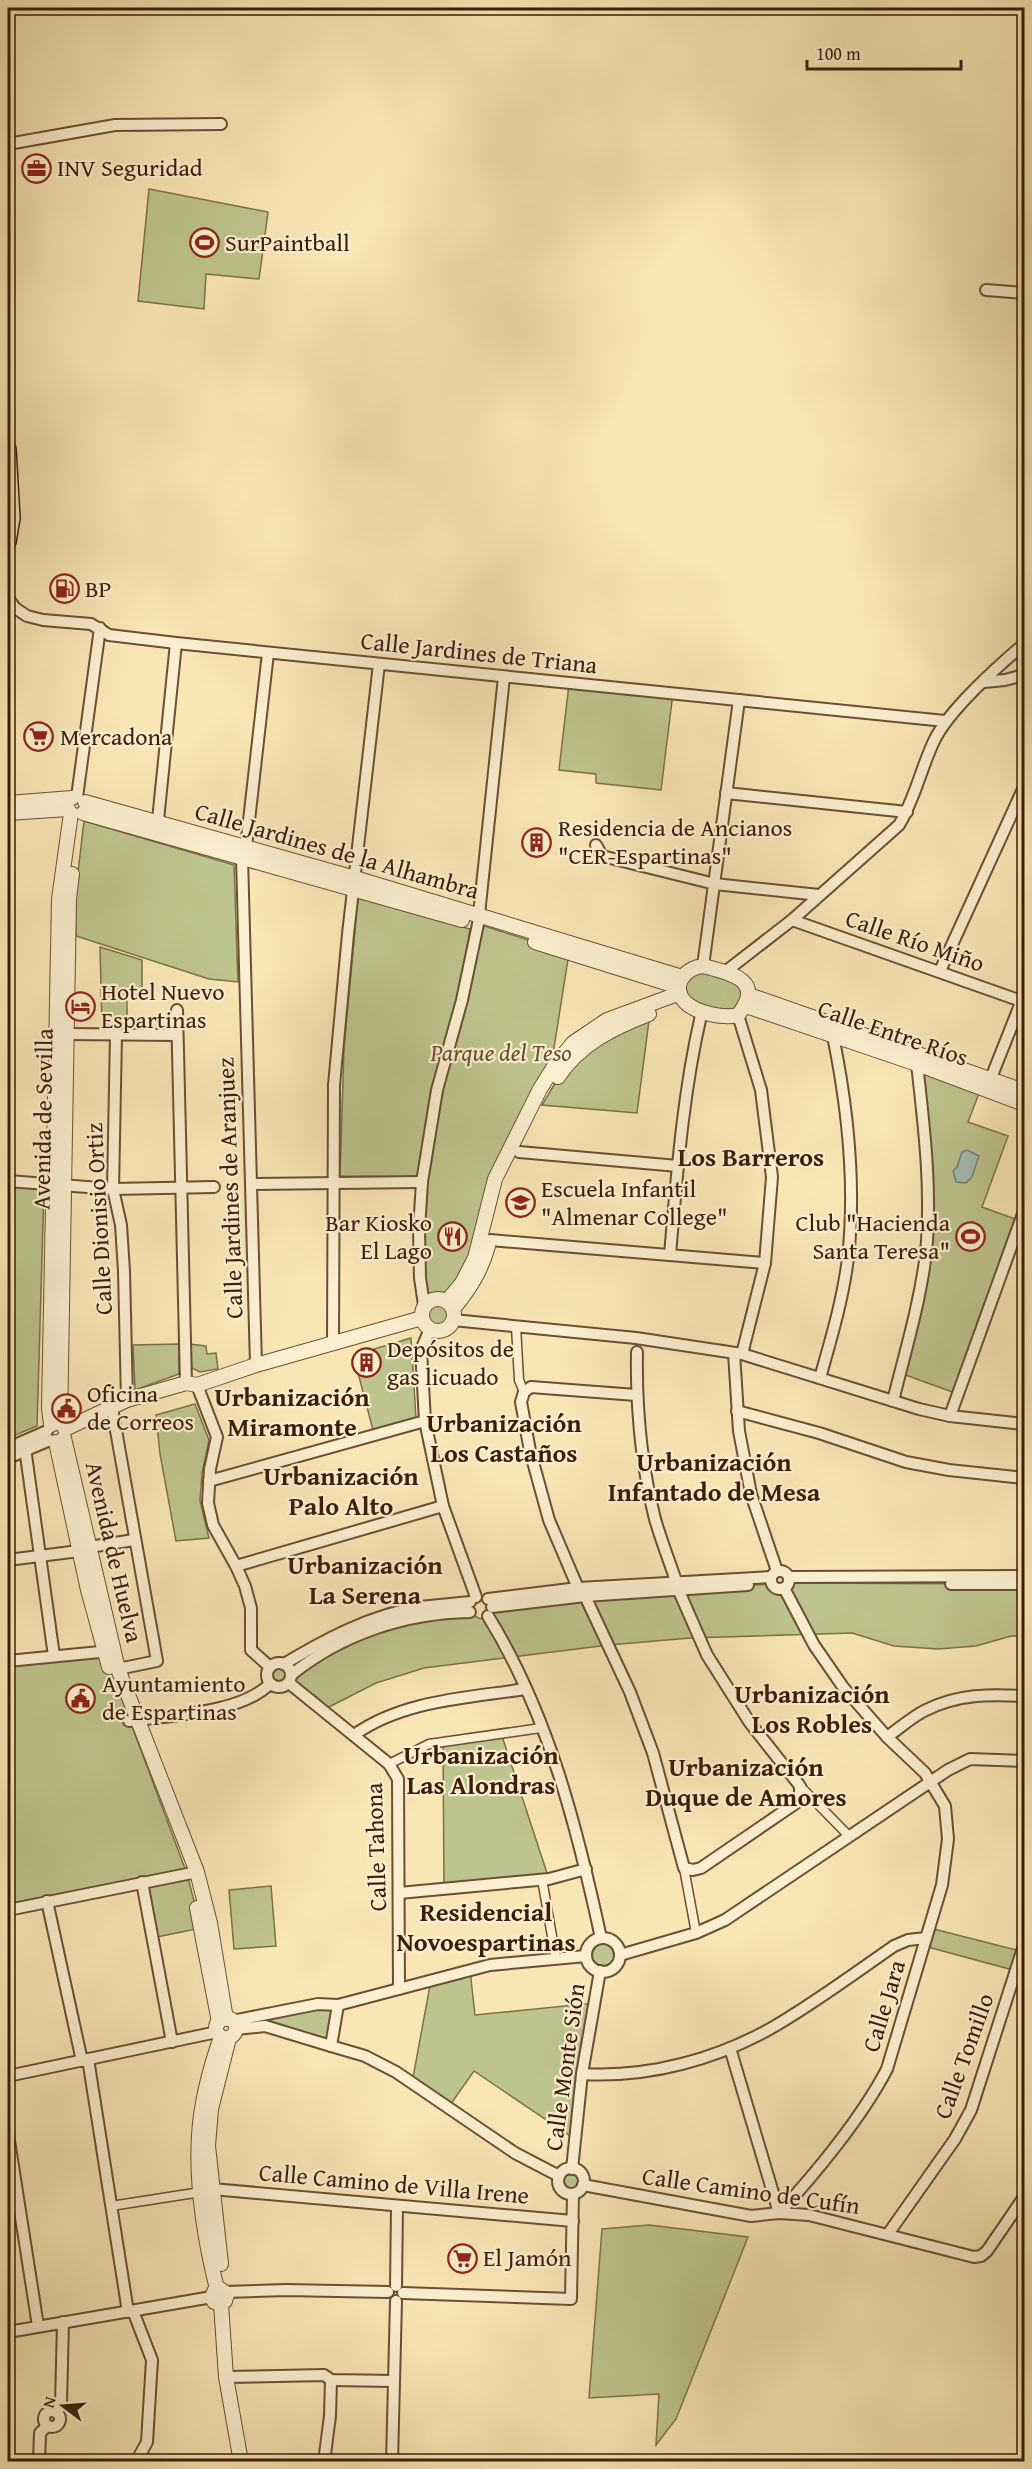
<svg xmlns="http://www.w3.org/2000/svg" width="1032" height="2469" font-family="'Gentium Book Plus',serif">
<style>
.green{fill:#bec48d;stroke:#7d704b;stroke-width:1.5}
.water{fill:#a2bdb8;stroke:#797d72;stroke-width:1.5}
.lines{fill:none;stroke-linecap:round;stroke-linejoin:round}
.pedestrian-casing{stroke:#6b4f34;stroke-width:11}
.minor-casing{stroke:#6b4f34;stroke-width:14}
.tertiary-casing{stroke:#6b4f34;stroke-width:16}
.secondary-casing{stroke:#3c1d09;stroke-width:18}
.pedestrian{stroke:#fbefcf;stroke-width:8}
.minor{stroke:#fbefcf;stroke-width:10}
.tertiary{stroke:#fbefcf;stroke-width:14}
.secondary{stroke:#fbefcf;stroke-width:15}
.labels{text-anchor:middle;stroke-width:4.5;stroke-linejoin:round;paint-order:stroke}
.poi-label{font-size:24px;fill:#3c1d09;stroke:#fbefcf;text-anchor:start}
.street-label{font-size:24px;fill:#3c1d09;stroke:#fbefcf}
.park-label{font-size:24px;font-style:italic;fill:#634f31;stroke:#fbefcf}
.neighbourhood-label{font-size:26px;font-weight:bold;fill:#3c1d09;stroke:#fbefcf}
</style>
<rect width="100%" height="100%" fill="#f9e6b5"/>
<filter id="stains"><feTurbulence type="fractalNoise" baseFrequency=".00333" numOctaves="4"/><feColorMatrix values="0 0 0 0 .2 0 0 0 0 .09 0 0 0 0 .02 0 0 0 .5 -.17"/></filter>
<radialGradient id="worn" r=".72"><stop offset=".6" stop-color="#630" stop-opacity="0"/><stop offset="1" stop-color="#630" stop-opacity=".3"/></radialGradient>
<g class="green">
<path d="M149 189 268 212 259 279 206 274 204 309 138 301Z"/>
<path d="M569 684 673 693 661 790 596 783V774L559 770Z"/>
<path d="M84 821 234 865 238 982 209 979 76 936 75 898Z"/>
<path d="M358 898 470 929 464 968 418 1177 340 1176 344 1048Z"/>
<path d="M478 924 569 953 553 1054 555 1065 495 1179 475 1258 447 1301 434 1299 424 1305 422 1182Z"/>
<path d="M100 947 142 960V997H127V1030L102 1029Z"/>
<path d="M695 967 747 986 738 1015 691 1006 682 977Z"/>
<path d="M650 1013 637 1113 542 1105 563 1070 581 1049Z"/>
<path d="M917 1064 981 1088 968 1122 1008 1136 982 1207 1021 1221 958 1394 900 1373 919 1298 928 1200Z"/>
<path d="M8 1186 44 1190 37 1426 8 1438Z"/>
<circle cx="438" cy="1315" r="13"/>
<path d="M411 1338 416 1418 373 1430 358 1373 377 1371 374 1349Z"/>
<path d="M179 1344V1374L135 1390 133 1345Z"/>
<path d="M189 1344 206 1346 207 1354 216 1353 218 1369 200 1372 192 1368Z"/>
<path d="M195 1404 209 1440 202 1473 200 1501 209 1538 176 1541 160 1454 156 1415Z"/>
<path d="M789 1583 1024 1584V1636H1011L976 1646 938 1649 894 1646 852 1633 690 1638 609 1645 424 1668 376 1683 323 1710 291 1679 373 1628 472 1615 481 1619 491 1611 678 1589 772 1584 780 1589Z"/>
<path d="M104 1651 187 1874 201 1928 152 1938 142 1883 8 1910V1661Z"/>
<circle cx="279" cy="1676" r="10"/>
<path d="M501 1733 549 1879 444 1889 443 1742Z"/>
<path d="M271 1886 276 1946 234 1949 229 1890Z"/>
<path d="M930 1928 1024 1952V1973L924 1946Z"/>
<circle cx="603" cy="1955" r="13"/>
<path d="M470 1970 475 2015 594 2003 576 2140 474 2071 448 2108 412 2083 431 1980Z"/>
<path d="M338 2005 331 2046 235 2024Z"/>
<circle cx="571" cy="2182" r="10"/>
<path d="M649 2225 748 2237 676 2419 656 2445 659 2394 589 2398 602 2229Z"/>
</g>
<path class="water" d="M967 1150 979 1156 972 1177 966 1183 956 1182 953 1171 957 1167 962 1152Z"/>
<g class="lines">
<defs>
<g id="pedestrian">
<path d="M516 1326 519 1380 524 1392"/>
<path d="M389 1764 429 1744 541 1728"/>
<path d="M800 1786 849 1836"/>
<path d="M684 1868 696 1933"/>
<path d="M542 1879 556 1959"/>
<path d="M111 2206 201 2192"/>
</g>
<g id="minor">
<path d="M8 144 115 125 221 124"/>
<path d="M986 290 1024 293"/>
<path d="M8 598 15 608 8 604"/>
<path d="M15 608 27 616 43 620 91 624 109 635 176 643 945 721"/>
<path d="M984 682 1005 680 1024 675"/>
<path d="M726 793 907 812"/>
<path d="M77 797 100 628"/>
<path d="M157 830 176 643"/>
<path d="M596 845 602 856 715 884 819 895"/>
<path d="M792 920 1024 1002"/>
<path d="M703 966 739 700"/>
<path d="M940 971 1024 787"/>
<path d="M725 972 792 920 899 825C915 799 921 768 934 741 948 711 998 666 1024 644"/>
<path d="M177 1010 186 1383"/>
<path d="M738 1015 761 1090 772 1177 765 1263 742 1354"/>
<path d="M67 1034 177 1035"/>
<path d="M116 1035 113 1189 121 1225 124 1271 127 1400"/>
<path d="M991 1078 1024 995"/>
<path d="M519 1152 678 1166"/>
<path d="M8 1181 113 1189 214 1187"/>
<path d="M251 1184 422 1182"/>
<path d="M490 1240 765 1263"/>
<path d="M670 1255C677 1173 683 1091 702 1011"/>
<path d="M424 1305 420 1278 419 1229 422 1182 437 1090 462 1000 478 924 504 677"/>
<path d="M453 1320 636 1338 742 1354 919 1409 950 1416 1024 1424"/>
<path d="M430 1329 421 1350 425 1421 443 1506 476 1597"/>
<path d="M333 1344 334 1085 348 934 379 664"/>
<path d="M637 1352C636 1408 641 1464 655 1519 661 1540 669 1560 676 1581"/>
<path d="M734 1353 739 1431 751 1494 777 1571"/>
<path d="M256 1365 242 858 246 847 268 653"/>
<path d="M820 1378C831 1339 843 1299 848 1258 856 1184 848 1109 833 1036"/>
<path d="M197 1385 217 1437 210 1469 208 1503 213 1525 236 1566 245 1586 251 1608V1650L270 1667"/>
<path d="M893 1401C905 1352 920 1303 926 1253 932 1190 924 1126 917 1064"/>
<path d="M112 1408 157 1661 118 1669"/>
<path d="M737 1411 819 1433 906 1462 949 1470 1024 1478"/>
<path d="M950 1416 1024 1211"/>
<path d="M24 1441 54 1656"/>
<path d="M8 1448 47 1431"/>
<path d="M8 1458 50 1440"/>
<path d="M209 1481 425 1421"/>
<path d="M8 1560 79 1551 89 1547 134 1540"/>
<path d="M236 1566 443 1506"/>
<circle cx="780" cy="1580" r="9"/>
<path d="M789 1577 1024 1576"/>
<path d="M951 1584H1024"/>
<path d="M578 1588 549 1520 530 1451 521 1402 524 1392 531 1387 636 1395"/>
<path d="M585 1596 630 1692 653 1753 684 1868 693 1870 701 1868 796 1803 800 1792V1786L750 1723 707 1655 678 1589"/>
<path d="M488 1599 578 1588 771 1577"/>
<path d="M492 1607 585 1596 748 1585"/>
<path d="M488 1616C548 1713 577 1827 601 1938"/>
<path d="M8 1661 110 1651"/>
<circle cx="279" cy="1675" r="12"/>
<path d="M284 1664C326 1639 371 1615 420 1607 436 1605 454 1604 470 1602"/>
<path d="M291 1675C342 1634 405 1613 470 1612"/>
<path d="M289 1683 389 1764 398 1779 399 1989"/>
<path d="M129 1721C171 1715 239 1714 270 1684"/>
<path d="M354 1735C403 1700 468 1698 525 1689"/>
<path d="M887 1737C900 1728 913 1716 926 1710 958 1694 990 1694 1024 1696"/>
<path d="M142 1882 172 2042"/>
<path d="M399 1893 549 1879 586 1869"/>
<path d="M47 1901 82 2061"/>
<path d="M8 1910 197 1872"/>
<circle cx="603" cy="1955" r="17"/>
<path d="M620 1955 696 1933 725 1920 948 1770 970 1759 1024 1761"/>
<path d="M338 2005 490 1965 586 1956"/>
<path d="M232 2021 318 2004 338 2005 331 2046 265 2026 236 2029"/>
<path d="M331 2046 365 2056 396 2072 515 2153 559 2176"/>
<path d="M730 2048 779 2213"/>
<path d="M88 2059 128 2312"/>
<path d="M582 2074C649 2078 718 2059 775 2026 816 2002 855 1973 894 1946L908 1940 926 1938"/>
<path d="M8 2076 217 2032"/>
<path d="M8 2134 38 2326"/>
<circle cx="571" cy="2181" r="13"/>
<path d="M572 2169 582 2074 600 1971"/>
<path d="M583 2185 751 2216 779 2213 809 2215 974 2257 981 2256 987 2251 1024 2197"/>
<path d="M212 2189 573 2221"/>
<path d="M779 2213C816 2173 862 2117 887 2069L942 1885 948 1839 945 1806 925 1773 887 1737 843 1687 814 1645 784 1588"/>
<path d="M888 2234 955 2139 971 2110 1024 1945"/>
<path d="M396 2286 397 2206"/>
<path d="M226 2292 286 2290 388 2292"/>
<path d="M403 2293 571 2299 573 2194"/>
<path d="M133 2311 152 2360 147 2442 136 2462"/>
<path d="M8 2332 212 2297"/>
<path d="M226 2377 324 2375 331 2380 394 2381"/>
<circle cx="52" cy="2419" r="8"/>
<path d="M57 2413 61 2404 63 2322"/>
<path d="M39 2462 40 2433 47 2426"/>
<path d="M324 2462 330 2416 331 2380"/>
<path d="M392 2462 396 2301"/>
</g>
<g id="tertiary">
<path d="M85 802 355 878 682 977"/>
<path d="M8 803 72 798"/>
<path d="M8 813 68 809"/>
<path d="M83 813 462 920"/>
<path d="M535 942 679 987"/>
<path d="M703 966C730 973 766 980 738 1015 724 1019 696 1013 685 1002 670 986 685 968 703 966Z"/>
<path d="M749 995 1024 1091"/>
<path d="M746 1006 917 1064 1024 1104"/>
<path d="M558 1077C580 1044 613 1028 649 1014"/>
<circle cx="438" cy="1315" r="16"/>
<path d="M447 1301 462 1283 475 1258 495 1179 540 1089 555 1065 573 1043 607 1020 680 993"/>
<path d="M453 1309C470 1289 481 1271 488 1246"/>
<path d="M60 1424 69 899 72 874"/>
<path d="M51 1425 49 1408 59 899 71 813"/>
<path d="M65 1429 127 1400 186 1383 197 1385 256 1365 422 1318"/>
<path d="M64 1438 118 1669 197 1872 210 1923 226 2019"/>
<path d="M56 1442 88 1590 109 1667"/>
<path d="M197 1908 219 2022"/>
<circle cx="226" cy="2028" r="10"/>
<path d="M221 2264 208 2146 211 2109 229 2038"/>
<path d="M217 2289C205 2241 196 2184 199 2135 201 2102 210 2068 221 2037"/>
<path d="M221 2304 214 2302 212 2297 215 2290 220 2289 227 2294 225 2301 221 2304 226 2377 241 2462"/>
</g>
<path id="secondary" d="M8 449 12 518 8 542"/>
</defs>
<use href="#pedestrian" class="pedestrian-casing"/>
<use href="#minor" class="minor-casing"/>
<use href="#tertiary" class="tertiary-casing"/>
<use href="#secondary" class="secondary-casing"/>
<use href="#pedestrian" class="pedestrian"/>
<use href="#minor" class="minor"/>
<use href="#tertiary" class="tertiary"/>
<use href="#secondary" class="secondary"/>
</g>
<defs>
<symbol id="office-ring" viewBox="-11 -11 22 22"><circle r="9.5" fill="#fbefcf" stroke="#8f2418" stroke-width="1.5"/><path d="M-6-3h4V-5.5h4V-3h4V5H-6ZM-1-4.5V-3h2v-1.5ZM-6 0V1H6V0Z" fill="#8f2418"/></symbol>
<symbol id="stadium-ring" viewBox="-11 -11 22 22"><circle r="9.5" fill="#fbefcf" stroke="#8f2418" stroke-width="1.5"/><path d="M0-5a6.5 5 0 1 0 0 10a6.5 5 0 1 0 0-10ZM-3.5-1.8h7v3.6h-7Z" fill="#8f2418"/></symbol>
<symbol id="fuel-ring" viewBox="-11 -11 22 22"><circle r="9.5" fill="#fbefcf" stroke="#8f2418" stroke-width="1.5"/><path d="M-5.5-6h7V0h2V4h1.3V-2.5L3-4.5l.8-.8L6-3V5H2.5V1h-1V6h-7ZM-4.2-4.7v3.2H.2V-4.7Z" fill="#8f2418"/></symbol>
<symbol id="supermarket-ring" viewBox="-11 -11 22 22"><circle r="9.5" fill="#fbefcf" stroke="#8f2418" stroke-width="1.5"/><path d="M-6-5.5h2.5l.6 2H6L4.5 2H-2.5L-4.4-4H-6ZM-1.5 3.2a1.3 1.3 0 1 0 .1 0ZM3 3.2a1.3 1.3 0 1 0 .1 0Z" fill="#8f2418"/></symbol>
<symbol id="building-ring" viewBox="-11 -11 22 22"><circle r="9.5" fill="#fbefcf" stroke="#8f2418" stroke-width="1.5"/><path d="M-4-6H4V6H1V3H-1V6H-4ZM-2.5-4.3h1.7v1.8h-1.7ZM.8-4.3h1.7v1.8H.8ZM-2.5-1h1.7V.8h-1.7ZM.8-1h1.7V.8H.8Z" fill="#8f2418"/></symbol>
<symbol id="hotel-ring" viewBox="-11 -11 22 22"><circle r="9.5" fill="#fbefcf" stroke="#8f2418" stroke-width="1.5"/><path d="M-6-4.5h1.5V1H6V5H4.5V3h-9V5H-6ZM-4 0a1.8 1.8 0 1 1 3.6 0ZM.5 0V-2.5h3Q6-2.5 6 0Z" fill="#8f2418"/></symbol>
<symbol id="school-ring" viewBox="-11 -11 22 22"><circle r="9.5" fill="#fbefcf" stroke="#8f2418" stroke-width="1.5"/><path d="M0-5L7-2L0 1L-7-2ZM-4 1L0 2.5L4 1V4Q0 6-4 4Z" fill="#8f2418"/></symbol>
<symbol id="restaurant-ring" viewBox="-11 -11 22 22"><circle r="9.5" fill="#fbefcf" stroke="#8f2418" stroke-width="1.5"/><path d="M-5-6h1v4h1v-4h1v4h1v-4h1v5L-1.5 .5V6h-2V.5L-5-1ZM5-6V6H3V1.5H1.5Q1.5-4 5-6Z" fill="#8f2418"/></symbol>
<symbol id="civic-ring" viewBox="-11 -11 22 22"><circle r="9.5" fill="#fbefcf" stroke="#8f2418" stroke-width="1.5"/><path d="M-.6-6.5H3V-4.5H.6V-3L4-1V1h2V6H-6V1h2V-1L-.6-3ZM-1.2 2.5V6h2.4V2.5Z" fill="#8f2418"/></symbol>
</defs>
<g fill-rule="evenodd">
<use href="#office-ring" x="20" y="152" width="33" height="33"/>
<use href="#stadium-ring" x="188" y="226" width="33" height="33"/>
<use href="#fuel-ring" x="48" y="572" width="33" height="33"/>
<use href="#supermarket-ring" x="22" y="720" width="33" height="33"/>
<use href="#building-ring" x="520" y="826" width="33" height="33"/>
<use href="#hotel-ring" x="64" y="990" width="33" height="33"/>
<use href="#school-ring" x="504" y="1186" width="33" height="33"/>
<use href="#restaurant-ring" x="436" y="1220" width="33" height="33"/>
<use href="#stadium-ring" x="954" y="1220" width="33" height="33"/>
<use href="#building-ring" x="350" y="1346" width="33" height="33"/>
<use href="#civic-ring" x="50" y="1392" width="33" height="33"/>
<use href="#civic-ring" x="64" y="1682" width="33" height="33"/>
<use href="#supermarket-ring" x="446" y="2242" width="33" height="33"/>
</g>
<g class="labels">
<g class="poi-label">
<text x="57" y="176">INV Seguridad</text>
<text x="225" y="251">SurPaintball</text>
<text x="85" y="597">BP</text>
<text x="60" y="745">Mercadona</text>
<text x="558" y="836">Residencia de Ancianos<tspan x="558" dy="28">"CER-Espartinas"</tspan></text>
<text x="101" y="1000">Hotel Nuevo<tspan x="101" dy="28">Espartinas</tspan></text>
<text x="541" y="1197">Escuela Infantil<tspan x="541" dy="28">"Almenar College"</tspan></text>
<text x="432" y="1231" text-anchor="end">Bar Kiosko<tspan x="432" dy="28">El Lago</tspan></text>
<text x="950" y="1231" text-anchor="end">Club "Hacienda<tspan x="950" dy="28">Santa Teresa"</tspan></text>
<text x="387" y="1357">Depósitos de<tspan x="387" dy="28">gas licuado</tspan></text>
<text x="87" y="1402">Oficina<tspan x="87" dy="28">de Correos</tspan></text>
<text x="102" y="1692">Ayuntamiento<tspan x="102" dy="28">de Espartinas</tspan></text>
<text x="483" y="2266">El Jamón</text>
</g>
<g class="street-label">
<text transform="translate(479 653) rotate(6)" y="8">Calle Jardines de Triana</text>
<text transform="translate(337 851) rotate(16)" y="8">Calle Jardines de la Alhambra</text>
<text transform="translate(915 941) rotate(19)" y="8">Calle Río Miño</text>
<text transform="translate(893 1033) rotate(19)" y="8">Calle Entre Ríos</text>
<text transform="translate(43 1119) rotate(-89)" y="8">Avenida de Sevilla</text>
<text transform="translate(230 1188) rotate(-92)" y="8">Calle Jardines de Aranjuez</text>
<text transform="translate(99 1219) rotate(-93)" y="8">Calle Dionisio Ortiz</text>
<text transform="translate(114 1552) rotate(77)" y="8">Avenida de Huelva</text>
<text transform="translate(376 1847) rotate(-92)" y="8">Calle Tahona</text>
<text transform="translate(884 2006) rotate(-73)" y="8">Calle Jara</text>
<text transform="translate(964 2056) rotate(-70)" y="8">Calle Tomillo</text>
<text transform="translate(565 2067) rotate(-82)" y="8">Calle Monte Sión</text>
<text transform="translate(394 2184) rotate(5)" y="8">Calle Camino de Villa Irene</text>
<text transform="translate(751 2191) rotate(8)" y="8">Calle Camino de Cufín</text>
</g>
<g class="park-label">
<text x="501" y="1061">Parque del Teso</text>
</g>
<g class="neighbourhood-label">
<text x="751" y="1166">Los Barreros</text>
<text x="292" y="1406">Urbanización<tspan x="292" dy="30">Miramonte</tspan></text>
<text x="504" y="1432">Urbanización<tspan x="504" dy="30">Los Castaños</tspan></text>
<text x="714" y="1471">Urbanización<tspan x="714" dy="30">Infantado de Mesa</tspan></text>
<text x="341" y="1485">Urbanización<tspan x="341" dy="30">Palo Alto</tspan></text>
<text x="365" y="1574">Urbanización<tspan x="365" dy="30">La Serena</tspan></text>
<text x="812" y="1703">Urbanización<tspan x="812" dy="30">Los Robles</tspan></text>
<text x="481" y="1764">Urbanización<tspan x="481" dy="30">Las Alondras</tspan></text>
<text x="746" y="1776">Urbanización<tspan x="746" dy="30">Duque de Amores</tspan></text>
<text x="486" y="1921">Residencial<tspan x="486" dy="30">Novoespartinas</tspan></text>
</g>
</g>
<rect width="1032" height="2469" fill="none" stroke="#f9e6b5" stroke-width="30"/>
<rect x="9" y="9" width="1014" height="2451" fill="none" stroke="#3c1d09" stroke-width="3"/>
<rect x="15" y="15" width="1002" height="2439" fill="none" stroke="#3c1d09" stroke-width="1.5"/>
<g transform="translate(63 2406) rotate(286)" stroke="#fbefcf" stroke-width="4.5" paint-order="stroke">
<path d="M0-4.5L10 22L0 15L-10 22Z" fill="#3c1d09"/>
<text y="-9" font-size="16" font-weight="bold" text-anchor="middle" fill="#3c1d09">N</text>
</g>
<path d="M807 60v9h154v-9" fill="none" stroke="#3c1d09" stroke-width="3"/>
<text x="816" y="60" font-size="18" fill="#3c1d09" stroke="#fbefcf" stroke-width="4.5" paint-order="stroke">100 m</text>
<rect width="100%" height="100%" filter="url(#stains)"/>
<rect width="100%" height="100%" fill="url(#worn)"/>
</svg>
